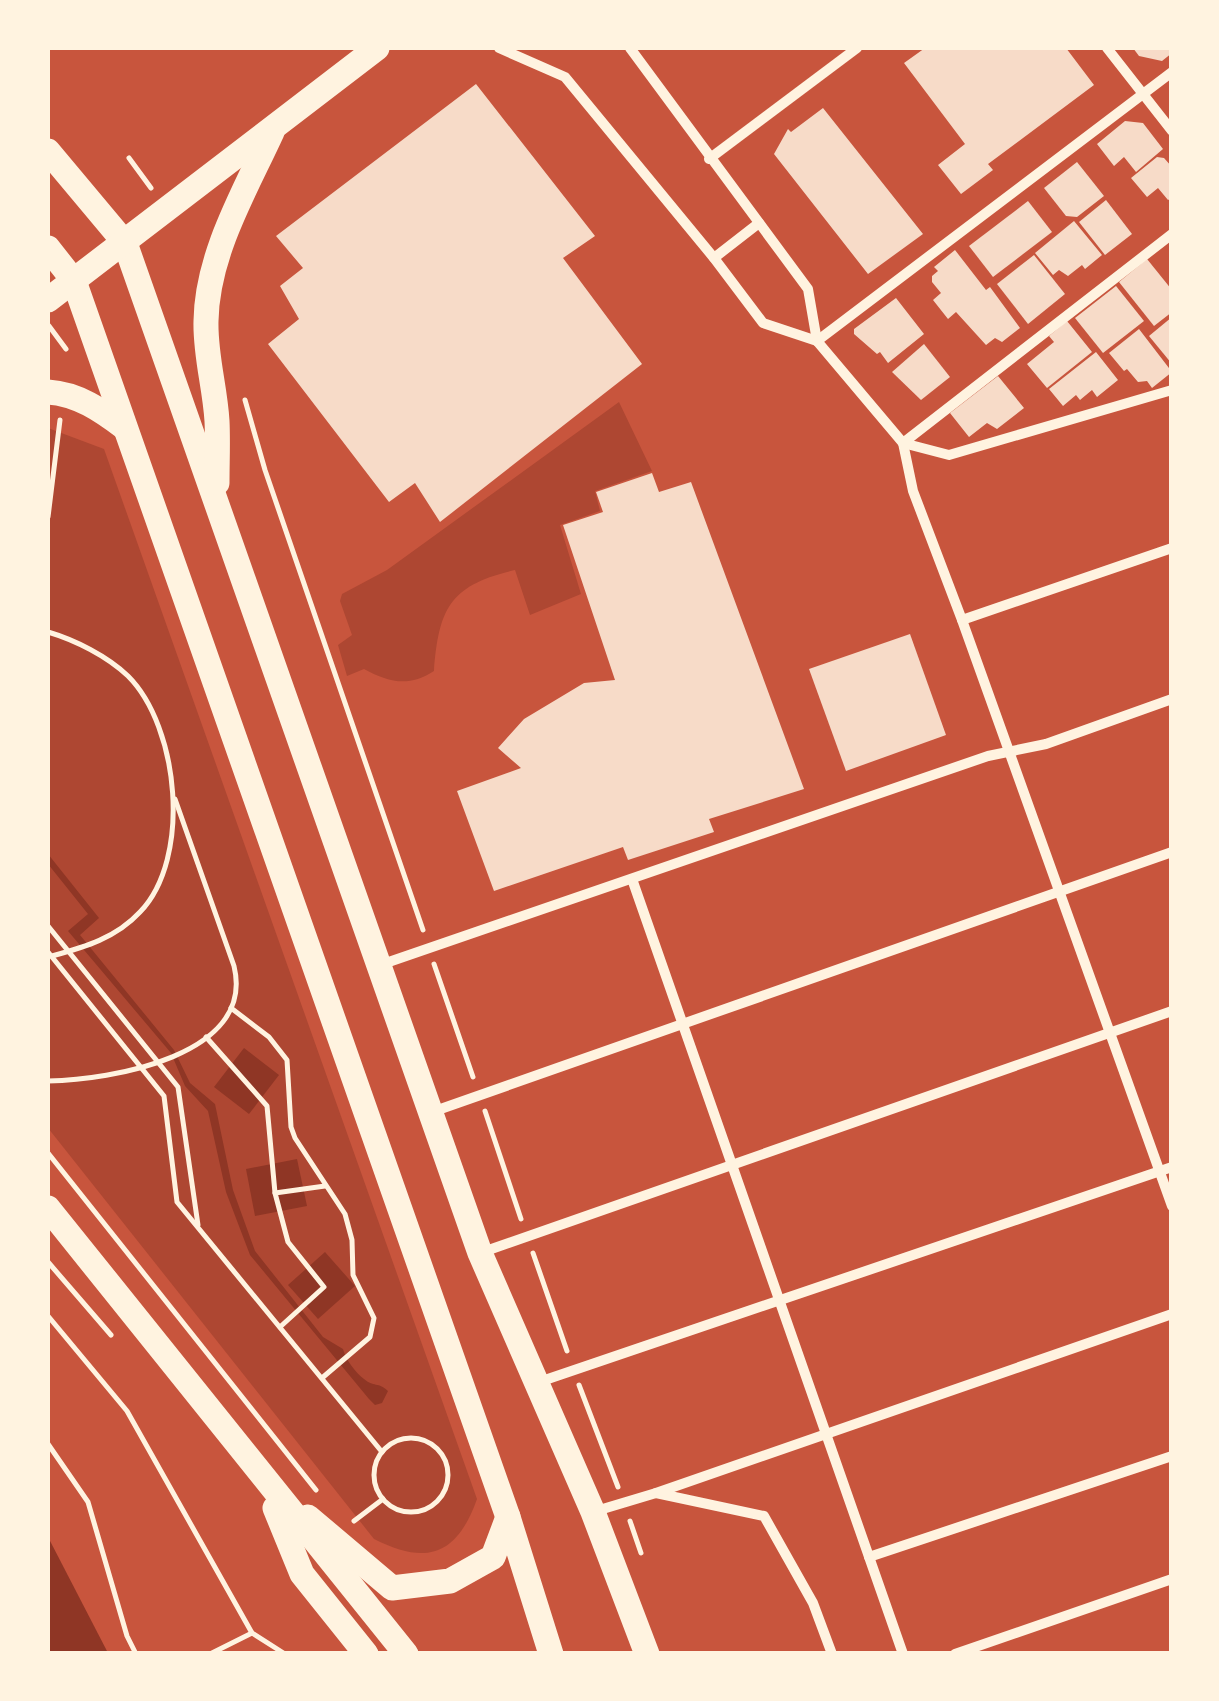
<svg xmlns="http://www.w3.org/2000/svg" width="1219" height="1701" font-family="Raleway,sans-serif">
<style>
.green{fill:#ae4732}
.water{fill:#8f3625}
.building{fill:#f7dbc8}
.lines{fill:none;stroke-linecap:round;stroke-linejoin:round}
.path{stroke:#fff3e0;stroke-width:5}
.minor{stroke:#fff3e0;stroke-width:10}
.primary{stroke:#fff3e0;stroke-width:25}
</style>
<rect width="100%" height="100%" fill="#c8553d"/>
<g class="green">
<path d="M619 402 652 471 595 491 600 511 560 525 581 594 530 615 515 570C450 585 439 608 434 671 409 687 390 683 364 669L347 676 338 645 352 635 340 601 342 594 387 570Z"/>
<path d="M48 428 104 449 477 1499C457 1555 427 1566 374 1539L48 1128Z"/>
</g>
<g class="water">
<path d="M48 854 99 918 80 935 174 1050 190 1083 215 1104 233 1190 255 1251 323 1337 343 1349C346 1360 355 1372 364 1379 373 1387 379 1382 388 1391L382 1403 375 1405 369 1399 250 1255 226 1192 208 1111 185 1086 171 1053 68 931 88 914 48 864Z"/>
<path d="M244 1048 279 1075 249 1114 214 1087Z"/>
<path d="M297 1159 307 1206 255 1216 246 1169Z"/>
<path d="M325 1252 355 1286 318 1319 288 1285Z"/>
<path d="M48 1537 108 1653H48Z"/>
</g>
<g class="building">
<path d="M925 48H1066L1094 85 988 164 993 170 961 194 938 165 965 144 904 63Z"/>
<path d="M1133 48H1172V53L1162 61 1139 56Z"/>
<path d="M476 84 595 236 563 258 642 364 440 522 415 483 389 502 268 344 299 319 280 286 303 268 276 236Z"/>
<path d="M823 108 923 234 868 274 774 154 788 129 791 132Z"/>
<path d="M1125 121 1143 123 1163 149 1136 172 1124 157 1114 166 1097 144Z"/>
<path d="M1157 157 1164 158 1172 167V198L1168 200 1158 188 1147 197 1131 178Z"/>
<path d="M1077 162 1104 196 1077 217 1066 216 1044 188Z"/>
<path d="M1106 200 1132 234 1105 255 1079 222Z"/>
<path d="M1028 201 1052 232 993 277 969 246Z"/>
<path d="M1074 221 1102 255 1085 269 1082 265 1068 276 1059 270 1053 275 1035 253Z"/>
<path d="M955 250 986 290 990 287 1020 328 1002 342 995 338 986 345 956 312 948 319 933 300 941 293 932 282V276L938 271 934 267Z"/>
<path d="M1034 255 1065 294 1028 324 997 284Z"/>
<path d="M1147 259 1172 290V312L1154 326 1119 282Z"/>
<path d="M1116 286 1144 321 1103 353 1075 318Z"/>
<path d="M896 298 924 334 888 363 880 352 877 354 854 334V329Z"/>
<path d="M1172 317V364L1149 336Z"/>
<path d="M1067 321 1092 352 1047 388 1027 364 1054 342 1049 336Z"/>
<path d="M1139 329 1172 372 1152 388 1147 381 1138 382 1127 369 1124 371 1109 353Z"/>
<path d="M924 344 950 377 921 400 892 372Z"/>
<path d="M1096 352 1118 380 1097 397 1092 390 1080 400 1076 395 1063 406 1049 389Z"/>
<path d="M998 376 1024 408 997 429 987 423 969 437 950 413Z"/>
<path d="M652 473 659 492 691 482 804 789 709 819 714 832 628 860 623 847 494 891 457 791 521 768 498 748 524 719 584 683 615 680 563 525 603 512 596 492Z"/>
<path d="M910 634 946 735 846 771 809 669Z"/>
</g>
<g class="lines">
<g class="path">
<path d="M129 158 151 188"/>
<path d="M49 326 66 349"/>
<path d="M245 400 265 470 423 930"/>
<path d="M48 517 60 420"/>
<path d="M48 632C75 640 107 656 128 676 179 727 192 858 140 912 116 938 85 947 52 956"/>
<path d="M48 926 178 1087 198 1225"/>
<path d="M48 952 164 1096 177 1202 382 1452"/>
<path d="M434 964 473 1077"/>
<path d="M231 1008 269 1037 287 1060 291 1127 295 1138 345 1214 352 1240 353 1275 374 1318 370 1337 322 1378"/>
<path d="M206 1037 267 1106 275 1193"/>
<path d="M48 1081C110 1080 256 1056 234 966L175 799"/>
<path d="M485 1111 521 1219"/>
<path d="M48 1153 316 1490"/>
<path d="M533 1253 567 1351"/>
<path d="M48 1262 111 1335"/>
<path d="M48 1316 127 1411 252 1633 285 1654"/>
<path d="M280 1327 324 1287 288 1242 275 1193 325 1186"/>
<path d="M579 1385 618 1487"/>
<circle cx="411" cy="1475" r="37"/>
<path d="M48 1444 88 1502 127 1636 136 1654"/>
<path d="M354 1521 383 1499"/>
<path d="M630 1521 641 1553"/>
<path d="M210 1654 252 1633"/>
</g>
<g class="minor">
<path d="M499 48 565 77 714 258 763 323 817 341"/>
<path d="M630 48 808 289 817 341 903 443 913 491 962 620 1172 1206"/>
<path d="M1107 48 1172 131"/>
<path d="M709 159 857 48"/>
<path d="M714 258 759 223"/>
<path d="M817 341 1172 72"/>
<path d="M903 443 1172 234"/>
<path d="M903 443 949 455 1172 390"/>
<path d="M962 620 1172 548"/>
<path d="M632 879 903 1654"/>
<path d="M380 965 988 756 1046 744 1172 699"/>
<path d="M432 1112 1172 852"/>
<path d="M480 1253 1172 1011"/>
<path d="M539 1382 1172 1167"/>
<path d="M656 1493 764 1516 813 1603 832 1654"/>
<path d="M596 1511 656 1493 1172 1314"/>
<path d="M869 1557 1172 1456"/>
<path d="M955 1654 1172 1579"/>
</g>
<g class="primary">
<path d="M48 151 125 243 480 1253 593 1512 647 1654"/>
<path d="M48 248 74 281 508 1517 551 1654"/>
<path d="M48 300 377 48"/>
<path d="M48 392C78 394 101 410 125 428"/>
<path d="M217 483C217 462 218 441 217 421 215 387 205 355 206 321 207 254 245 191 272 132"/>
<path d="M48 1208 406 1654"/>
<path d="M275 1508 302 1574 366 1654"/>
<path d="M308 1517 392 1588 450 1581 493 1557 508 1517"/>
</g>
</g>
<rect width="1219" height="1701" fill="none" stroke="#fff3e0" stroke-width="100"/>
</svg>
